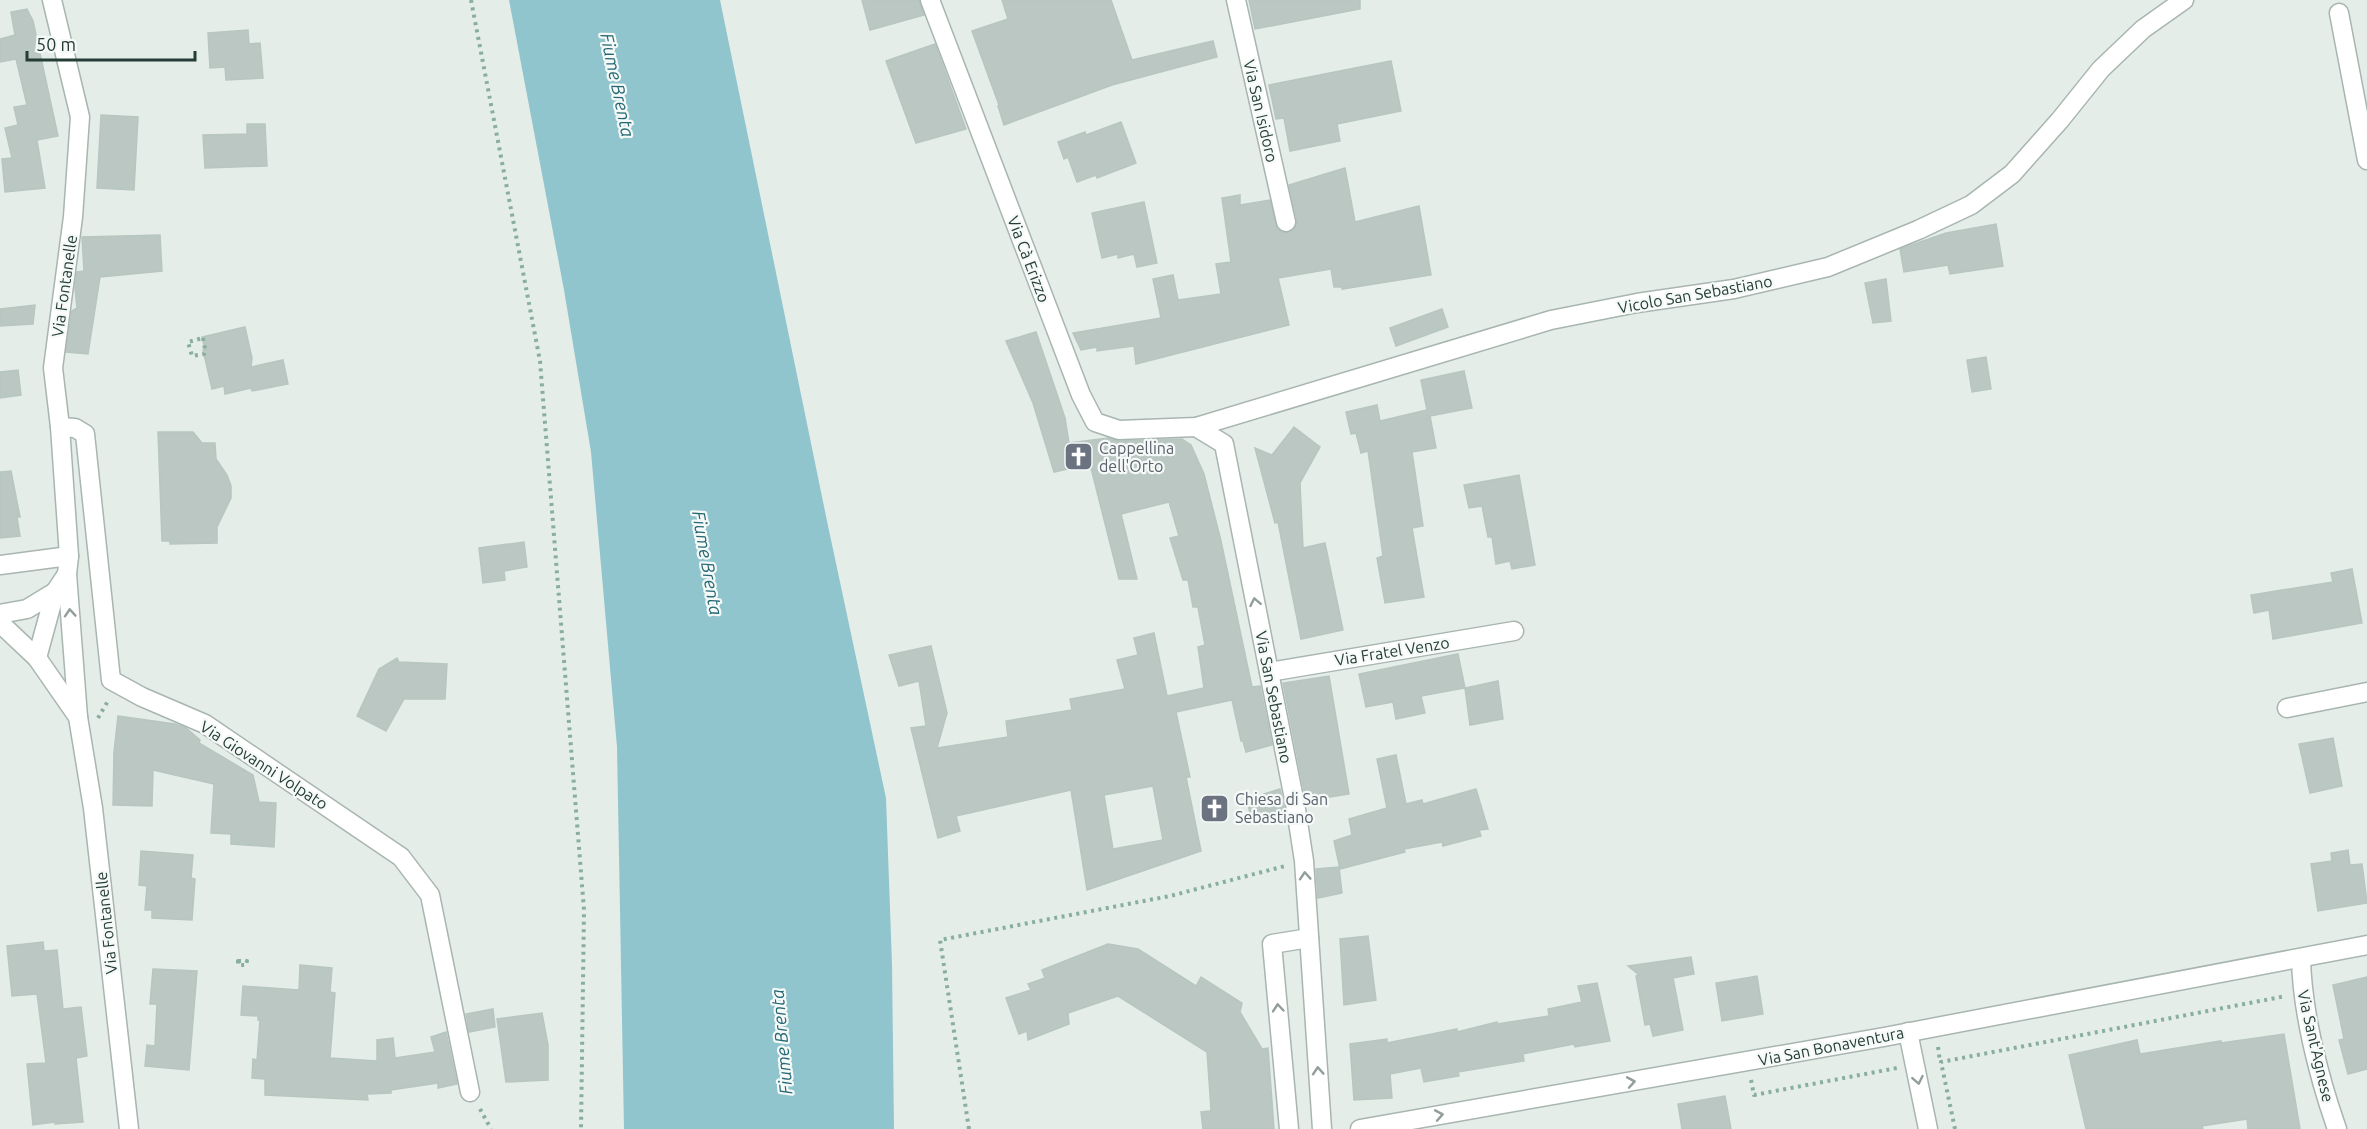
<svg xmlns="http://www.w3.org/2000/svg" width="2367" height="1129" font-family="Ubuntu,sans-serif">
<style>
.water{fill:#91c5cd}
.building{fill:#bac7c2;stroke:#b7c6c0;stroke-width:1.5;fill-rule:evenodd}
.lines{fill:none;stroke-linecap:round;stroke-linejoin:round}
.minor-casing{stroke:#a8b5b0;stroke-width:21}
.path{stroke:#88aea1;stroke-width:4;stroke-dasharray:3 4.5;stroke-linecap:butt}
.minor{stroke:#fff;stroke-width:18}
.oneway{stroke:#929e9a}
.labels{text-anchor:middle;stroke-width:4.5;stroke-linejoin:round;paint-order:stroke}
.street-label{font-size:16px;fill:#253d36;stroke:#f5f9f7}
.worship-label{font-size:16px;fill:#5b616d;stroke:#f5f9f7;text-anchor:start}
.water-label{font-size:18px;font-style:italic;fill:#246874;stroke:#f5f9f7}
</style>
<rect width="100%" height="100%" fill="#e5ede9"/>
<path class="water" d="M509 0H720L827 521 886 798 892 964 894 1129H624L617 747 591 452 564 290Z"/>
<g class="building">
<path d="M862 0H919L924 15 870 30Z"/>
<path d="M1002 0H1111L1132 60 1213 41 1217 57 1112 85 1004 125 998 106 999 105 972 31 1008 19Z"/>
<path d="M1249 0H1360V9L1255 29Z"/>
<path d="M27 9 33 21 58 136 37 140 45 188 5 192 2 159 12 158 5 128 18 125 14 107 27 105 16 59 0 62V39L15 35 11 12Z"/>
<path d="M248 30 249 44 260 43 263 78 226 80 225 67 210 68 208 33Z"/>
<path d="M935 44 966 129 916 143 886 61Z"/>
<path d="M1391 61 1401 111 1337 124 1340 141 1290 151 1284 118 1276 119 1269 85Z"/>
<path d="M101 115 138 117 134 190 97 188Z"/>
<path d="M1121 122 1136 163 1097 178 1096 175 1077 182 1068 157 1064 159 1058 142 1085 132 1086 135Z"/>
<path d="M247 124H265L267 166 205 168 203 135 247 134Z"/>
<path d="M1345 168 1355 222 1419 206 1431 275 1342 289V287H1334L1331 269 1278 278 1289 325 1136 364 1134 346 1097 351V347L1081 350 1073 333 1161 318 1153 279 1173 275 1178 300 1221 294 1216 264 1231 262 1222 198 1240 195V205L1270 200 1277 229 1282 232 1289 233 1296 226 1297 220 1289 185Z"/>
<path d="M1144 202 1157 263 1137 267 1134 254 1118 258V254L1102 258 1092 213Z"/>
<path d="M1996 224 2003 266 1950 274 1948 265 1904 272 1900 249 1946 233Z"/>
<path d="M160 235 162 271 100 277 88 354 66 352 72 311 77 308 75 288 77 272 84 271 82 237Z"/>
<path d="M1886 279 1891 321 1873 323 1865 283Z"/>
<path d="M35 305 33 324 0 326V309Z"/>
<path d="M1442 309 1448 327 1396 346 1390 328Z"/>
<path d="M245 327 252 358 251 367 283 360 288 384 252 391 251 388 225 394 224 386 212 389 203 350 205 349 202 337Z"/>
<path d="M1036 332 1065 418 1069 443 1108 438 1119 441 1182 439 1191 445 1204 474 1221 541 1252 687 1260 686 1272 745 1246 752 1243 741H1241L1232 700 1176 712 1190 777H1186L1201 851 1087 890 1071 790 956 816 960 831 938 838 911 728 926 726 919 681 899 686 889 655 931 646 947 713 937 748 1008 737 1006 721 1072 710 1070 699 1125 689 1117 660 1138 655 1134 638 1154 633 1167 696 1204 688 1198 647 1205 645 1198 607H1193L1188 580H1183L1170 538 1179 536 1169 502 1121 514 1137 579H1119L1090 464 1054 472 1033 403 1006 341ZM1153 786 1163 840 1113 849 1104 795Z"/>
<path d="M1986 357 1991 389 1972 392 1967 360Z"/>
<path d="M18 370 21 395 0 398V372Z"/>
<path d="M1464 371 1472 408 1430 416 1436 448 1412 452 1423 526 1412 528 1424 597 1385 603 1377 558 1383 556 1368 451 1361 453 1356 433 1351 434 1346 412 1377 405 1380 421 1427 410 1421 380Z"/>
<path d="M1294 427 1320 447 1300 483 1303 548 1325 543 1343 630 1301 639 1278 522 1275 523 1255 448 1272 455Z"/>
<path d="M158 432H193L202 443H215L216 459 227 475 231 486V498L217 527V543L170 544V541H162Z"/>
<path d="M11 471 20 517H17L20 536 0 538V472Z"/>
<path d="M1519 475 1535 565 1512 569 1510 561 1496 564 1492 537H1488L1482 506 1469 508 1464 485Z"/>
<path d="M524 542 527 567 504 571 505 580 483 583 479 548Z"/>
<path d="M2352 569 2362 623 2273 639 2269 610 2254 613 2251 595 2333 582 2331 573Z"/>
<path d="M1458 654 1465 688 1421 696 1425 713 1396 719 1393 702 1366 707 1359 674Z"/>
<path d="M397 658 399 662 447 664 445 699H404L386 731 357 716 379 669Z"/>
<path d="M1329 676 1349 794 1306 801 1283 683Z"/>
<path d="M1498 681 1503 719 1470 725 1465 688Z"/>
<path d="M118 716 175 724 186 728 200 740 199 743 253 775 259 802 276 803 274 847 231 844V834L211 833 214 784 153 770 152 806 113 805 114 752Z"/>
<path d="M2333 738 2342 786 2310 793 2299 744Z"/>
<path d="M1396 755 1406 804 1422 800 1423 804 1476 789 1488 829 1479 830 1481 836 1443 846 1442 842 1404 849 1405 852 1340 869 1334 841 1352 835 1349 819 1387 808 1377 759Z"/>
<path d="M1280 789 1285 811 1251 818 1247 799Z"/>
<path d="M2348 850 2350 865 2362 864 2367 903 2318 911 2311 864 2332 861 2331 853Z"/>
<path d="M141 851 193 855 191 878 195 879 192 920 152 918V910H145L147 886 139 885Z"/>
<path d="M1339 867 1342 893 1318 898 1316 869Z"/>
<path d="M1368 936 1376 1000 1344 1005 1340 939Z"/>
<path d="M43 942 44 951 57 950 63 1009 81 1007 87 1056 76 1058 83 1122 55 1124V1122L33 1125 27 1064 46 1063 37 994 12 996 7 946Z"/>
<path d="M1108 944 1138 949 1196 986 1201 977 1242 1003 1240 1012 1262 1049 1268 1048 1274 1129H1203L1201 1112 1210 1111 1211 1109 1207 1052 1118 996 1068 1013 1069 1024 1028 1040 1027 1031 1019 1034 1006 998 1031 990 1028 984 1045 978 1042 970Z"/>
<path d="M1691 957 1694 974 1673 978 1683 1030 1653 1036 1650 1024 1645 1025 1636 976 1639 975 1628 966Z"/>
<path d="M300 965 332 968 330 992 335 993 330 1058 377 1061V1040L393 1038 395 1058 435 1052 431 1037 446 1032 457 1084 438 1088V1083L391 1090V1093L367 1094 368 1100 265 1095V1079L252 1078 253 1059 257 1060 260 1020H258V1016L241 1015 243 986 299 990Z"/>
<path d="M153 969 197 971 189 1070 145 1066 147 1045 155 1046 157 1004H150Z"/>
<path d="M1757 976 1763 1014 1722 1021 1716 983Z"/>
<path d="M2367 977V1069L2348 1074 2339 1040 2344 1039 2333 985Z"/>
<path d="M1597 983 1610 1041 1575 1047 1574 1044 1523 1054 1524 1061 1458 1072 1459 1076 1424 1082 1421 1068 1390 1074 1392 1098 1354 1100 1350 1044 1387 1039V1043L1457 1029V1032L1497 1022V1024L1549 1016 1548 1009 1582 1002 1578 986Z"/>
<path d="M493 1009 495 1027 469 1032 466 1014Z"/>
<path d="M542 1013 548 1045V1080L506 1082 497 1019Z"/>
<path d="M2284 1034 2300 1129H2248L2247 1119 2202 1126 2203 1129H2086L2069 1055 2137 1040 2140 1054 2221 1041V1043Z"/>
<path d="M1725 1096 1731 1129H1682L1678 1104Z"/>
</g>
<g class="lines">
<defs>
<g id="minor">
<path d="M52 0 80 117 73 217 53 368 60 427 69 556 67 574 78 717"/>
<path d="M930 0 1081 395 1095 422 1119 430 1196 427 1551 320 1637 303 1734 289 1828 267 1918 230 1971 205 2012 174 2060 120 2101 69 2143 29 2184 0"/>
<path d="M1236 0 1286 222"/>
<path d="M2339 13 2367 160"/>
<path d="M60 427 75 428 85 434 111 680 142 697 205 724 401 857 430 895 470 1092"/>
<path d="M1196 427 1224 444 1296 809 1304 861 1322 1129"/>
<path d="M0 565 69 556"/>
<path d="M0 614 27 609 55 592"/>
<path d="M0 623 37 658 78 717 93 808 129 1129"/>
<path d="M37 658 55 592 67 574"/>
<path d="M1269 672 1514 631"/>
<path d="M2287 708 2367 692"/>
<path d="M2301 958C2302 1012 2319 1078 2337 1129"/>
<path d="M1908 1032 1928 1129"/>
<path d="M1289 1129 1272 944 1309 938"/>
<path d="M1360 1129 1884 1037 2367 945"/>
</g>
</defs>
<use href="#minor" class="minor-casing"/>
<g class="path">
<path d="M471 0 540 361 584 910 581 1129"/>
<path d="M203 338 205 349 204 354 192 356 188 342Z"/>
<path d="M98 718 108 701"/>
<path d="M238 961H247L246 965H238Z"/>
<path d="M1938 1047 1940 1062"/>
<path d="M1751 1080 1754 1095 1897 1068"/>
<path d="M480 1109 491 1129"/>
<path d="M969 1129 940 940 1170 896 1285 866"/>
<path d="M1955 1129 1941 1062 2286 996"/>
</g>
<use href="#minor" class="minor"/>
</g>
<defs><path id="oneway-chevron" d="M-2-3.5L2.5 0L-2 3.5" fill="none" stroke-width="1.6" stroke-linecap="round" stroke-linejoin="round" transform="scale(1.5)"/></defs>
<g class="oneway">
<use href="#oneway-chevron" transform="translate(1255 602) rotate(-101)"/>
<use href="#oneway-chevron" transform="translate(70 613) rotate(-94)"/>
<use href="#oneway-chevron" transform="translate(1305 876) rotate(-94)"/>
<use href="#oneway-chevron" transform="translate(1278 1008) rotate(-95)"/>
<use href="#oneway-chevron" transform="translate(1318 1071) rotate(-94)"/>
<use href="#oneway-chevron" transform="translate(1918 1080) rotate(79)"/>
<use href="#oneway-chevron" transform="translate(1631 1082) rotate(-10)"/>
<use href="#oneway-chevron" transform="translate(1439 1115) rotate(-10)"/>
</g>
<defs>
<symbol id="church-square" viewBox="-11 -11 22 22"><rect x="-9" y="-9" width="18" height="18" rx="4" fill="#6b7280" stroke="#f5f9f7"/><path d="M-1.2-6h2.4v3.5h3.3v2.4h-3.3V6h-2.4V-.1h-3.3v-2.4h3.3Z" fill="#fff"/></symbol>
</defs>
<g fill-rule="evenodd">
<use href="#church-square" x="1062" y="440" width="33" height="33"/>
<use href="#church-square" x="1198" y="792" width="33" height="33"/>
</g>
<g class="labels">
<g class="street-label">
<text transform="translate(1261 111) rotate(77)" y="6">Via San Isidoro</text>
<text transform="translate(1029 259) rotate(69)" y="6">Via Cà Erizzo</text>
<text transform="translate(64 286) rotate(-82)" y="6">Via Fontanelle</text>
<text transform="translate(1695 294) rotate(-10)" y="6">Vicolo San Sebastiano</text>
<text transform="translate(1392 651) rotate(-9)" y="6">Via Fratel Venzo</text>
<text transform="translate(1274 697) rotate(79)" y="6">Via San Sebastiano</text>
<text transform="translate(264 765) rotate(33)" y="6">Via Giovanni Volpato</text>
<text transform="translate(106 923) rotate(-96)" y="6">Via Fontanelle</text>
<text transform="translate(1831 1046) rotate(-11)" y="6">Via San Bonaventura</text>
<text transform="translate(2316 1046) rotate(77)" y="6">Via Sant'Agnese</text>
</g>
<g class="worship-label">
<text x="1099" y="454">Cappellina<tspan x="1099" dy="18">dell'Orto</tspan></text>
<text x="1235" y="805">Chiesa di San<tspan x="1235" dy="18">Sebastiano</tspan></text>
</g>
<g class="water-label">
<text transform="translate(617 85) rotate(78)" y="6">Fiume Brenta</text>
<text transform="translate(707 563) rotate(80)" y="6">Fiume Brenta</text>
<text transform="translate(782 1042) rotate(-95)" y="6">Fiume Brenta</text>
</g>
</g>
<path d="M27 51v9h168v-9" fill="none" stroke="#253d36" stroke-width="3"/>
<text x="36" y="51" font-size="18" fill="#253d36" stroke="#f5f9f7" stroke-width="4.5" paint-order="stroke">50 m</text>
</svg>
